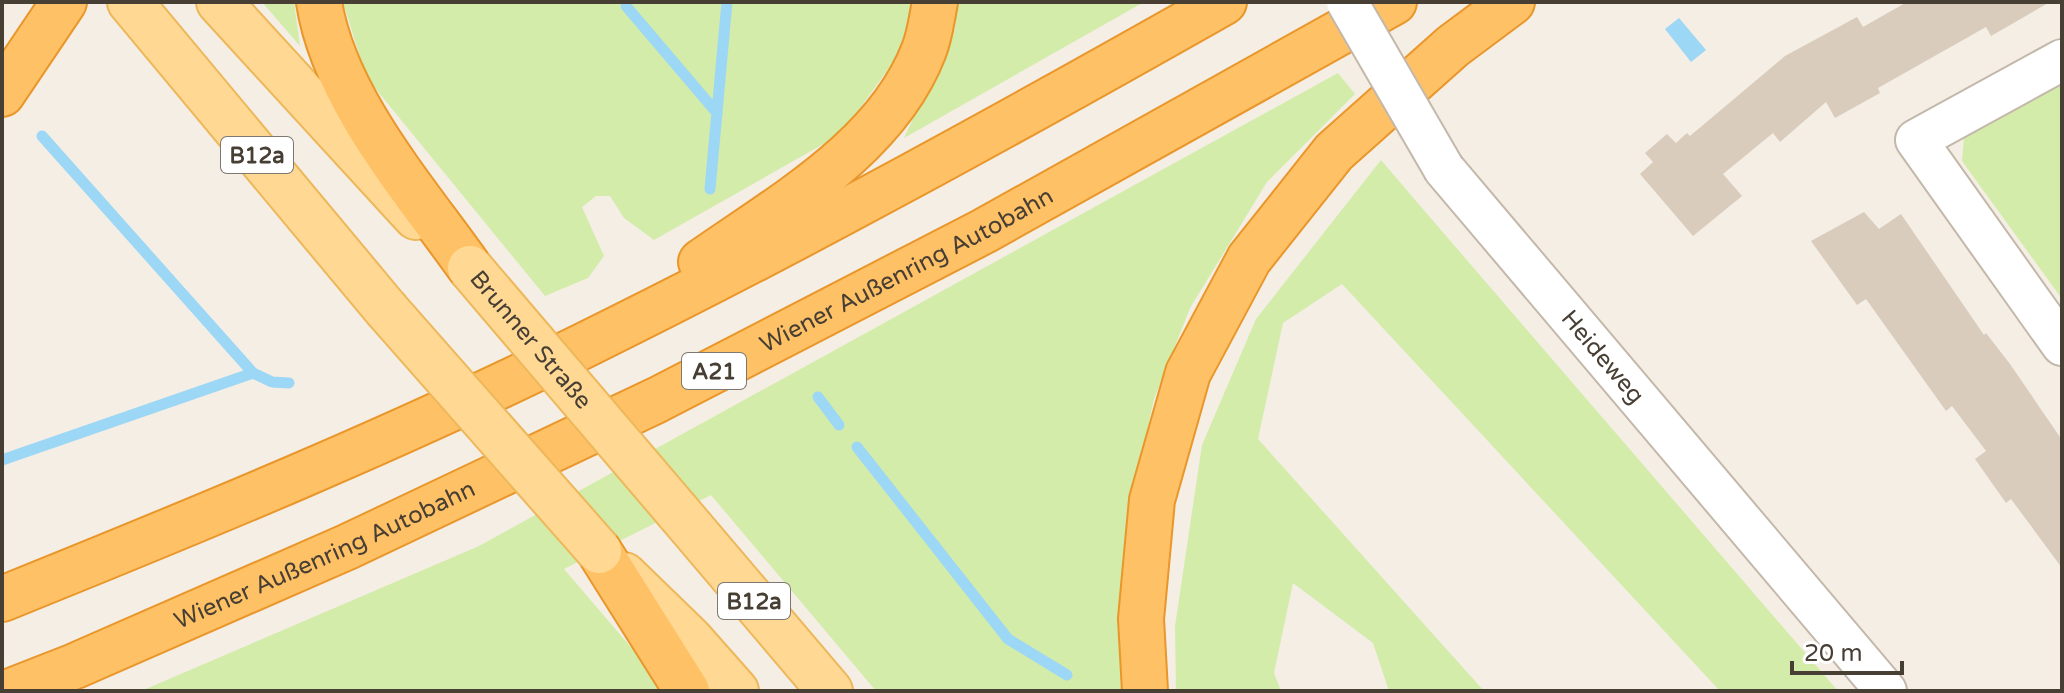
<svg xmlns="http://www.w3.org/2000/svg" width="2064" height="693" font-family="'Varela Round',sans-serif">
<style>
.green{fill:#d3ecaa}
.water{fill:#9cd7f6}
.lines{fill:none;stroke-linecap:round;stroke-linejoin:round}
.stream{stroke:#9cd7f6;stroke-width:11}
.building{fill:#d9ccbc}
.minor-casing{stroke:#c3b8aa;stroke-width:44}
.major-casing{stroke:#edb75a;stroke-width:48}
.highway-casing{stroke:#e9962a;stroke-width:48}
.minor{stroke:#fff;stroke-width:40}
.major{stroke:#ffd993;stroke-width:44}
.highway{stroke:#ffc165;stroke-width:44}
.minor-bridge-casing{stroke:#c3b8aa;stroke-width:44;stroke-linecap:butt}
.major-bridge-casing{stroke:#edb75a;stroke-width:48;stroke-linecap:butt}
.minor-bridge{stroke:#fff;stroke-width:40}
.major-bridge{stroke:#ffd993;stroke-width:44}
.labels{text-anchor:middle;stroke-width:6;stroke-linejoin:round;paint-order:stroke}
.shield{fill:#fff;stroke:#7e7871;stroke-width:2}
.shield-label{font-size:22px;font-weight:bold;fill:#473e34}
.street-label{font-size:24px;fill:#473e34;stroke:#fff}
</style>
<rect width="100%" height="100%" fill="#f4eee5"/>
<g class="green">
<path d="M262 2H294L300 46Z"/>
<path d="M343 2H912L903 49 841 134 654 240 624 218 610 196H596L582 207 604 256 588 278 545 296 366 77Z"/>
<path d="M957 2H1144L904 138 955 28Z"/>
<path d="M2062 67V299L1962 161 1966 113Z"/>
<path d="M1338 73 1355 94 1267 182 1190 308 1154 399 1126 526 1128 691H876L711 495 564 569 635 652 660 691H141L479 546Z"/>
<path d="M1381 160 1422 208 1838 691H1720L1342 284 1283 323 1258 439 1484 691H1389L1373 643 1293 583 1274 673 1281 691H1176L1175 626 1202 445 1256 319Z"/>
</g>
<path class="water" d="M1679 18 1706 50 1691 62 1665 29Z"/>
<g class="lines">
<g class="stream">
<path d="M626 6 717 113"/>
<path d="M42 136 253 373 272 382 289 383"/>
<path d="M710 189 727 2"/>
<path d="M818 397 839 425"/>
<path d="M857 447 1008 639 1067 675"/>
<path d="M2 460 253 373"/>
</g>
</g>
<g class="building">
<path d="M1907 2H2050L1991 36 1986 27 1878 88 1880 93 1835 118 1826 102 1780 142 1773 133 1723 174 1742 196 1693 236 1640 174 1653 162 1645 153 1667 134 1676 143 1687 133 1690 136 1785 56 1857 17 1863 27Z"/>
<path d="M1864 212 1879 229 1901 214 1984 335 1986 333 2010 364 2062 440V568L2011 499 2006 503 1975 459 1986 451 1952 406 1946 411 1866 299 1857 305 1811 241Z"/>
</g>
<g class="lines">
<defs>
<g id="minor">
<path d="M2062 60 1916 140 2062 345"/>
<path id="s1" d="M1444 169 1886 691"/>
</g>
<g id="major">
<path d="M130 2 385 308"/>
<path d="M219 2 416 217"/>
<path d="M678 512 830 691"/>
<path d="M624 575 690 639 736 691"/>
</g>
<g id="highway">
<path d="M319 2C334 99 415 190 470 268"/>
<path d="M2 94 64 2"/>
<path d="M701 262C782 205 887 147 924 50 930 35 932 17 935 2"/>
<path d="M599 551 687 691"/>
<path d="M2 599C198 520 395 439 585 345 802 238 1014 121 1224 2"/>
<path id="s2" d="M11 691 75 666 347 547 657 400 984 231 1394 2"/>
<path d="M1145 691 1141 619 1152 500 1188 373 1249 259 1334 152 1453 46 1512 2"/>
</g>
</defs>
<use href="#minor" class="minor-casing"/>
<use href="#major" class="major-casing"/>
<use href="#highway" class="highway-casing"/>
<use href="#minor" class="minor"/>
<use href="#major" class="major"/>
<use href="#highway" class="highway"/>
<defs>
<path id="minor-bridge" d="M1347 2 1444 169"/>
<g id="major-bridge">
<path id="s3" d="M470 268 678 512"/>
<path d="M385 308 599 551"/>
</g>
</defs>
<use href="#minor-bridge" class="minor-bridge-casing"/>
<use href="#major-bridge" class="major-bridge-casing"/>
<use href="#minor-bridge" class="minor-bridge"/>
<use href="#major-bridge" class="major-bridge"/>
</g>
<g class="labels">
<g class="shield">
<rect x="221" y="137" width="72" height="36" rx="6"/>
<rect x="682" y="353" width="64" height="36" rx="6"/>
<rect x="718" y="583" width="72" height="36" rx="6"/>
</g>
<g class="shield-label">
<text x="257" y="163">B12a</text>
<text x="714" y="379">A21</text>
<text x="754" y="609">B12a</text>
</g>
<g class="street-label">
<text dy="8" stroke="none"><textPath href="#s2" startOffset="990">Wiener Außenring Autobahn</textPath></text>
<text dy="8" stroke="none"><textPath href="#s3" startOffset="94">Brunner Straße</textPath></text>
<text dy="8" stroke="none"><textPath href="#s1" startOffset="246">Heideweg</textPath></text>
<text dy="8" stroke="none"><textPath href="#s2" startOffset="342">Wiener Außenring Autobahn</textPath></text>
</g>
</g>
<rect width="2064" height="693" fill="none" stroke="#473e34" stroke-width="8"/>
<path d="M1792 661v12h110v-12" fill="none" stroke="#473e34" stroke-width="4"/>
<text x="1804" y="661" font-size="24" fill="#473e34" stroke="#ffffff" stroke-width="6" paint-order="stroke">20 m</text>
</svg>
